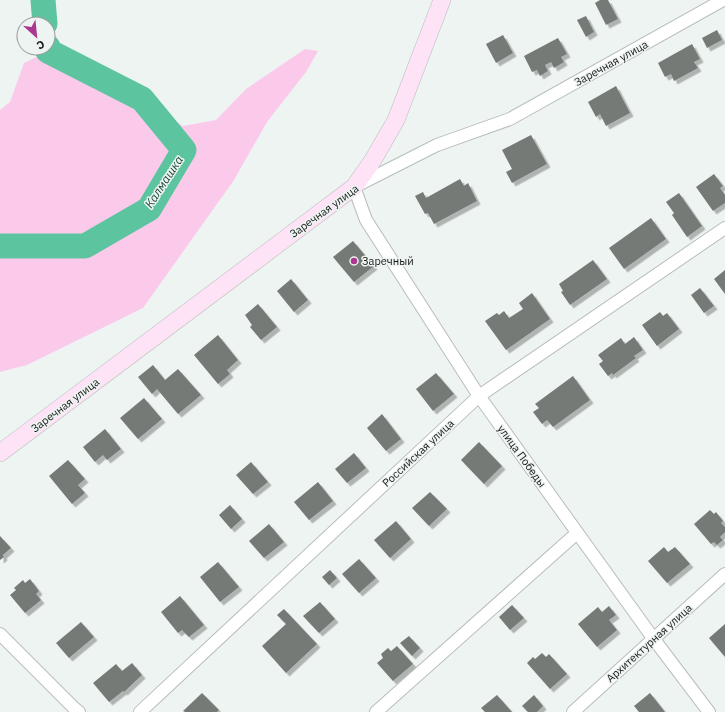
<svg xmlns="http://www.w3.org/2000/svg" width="725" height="712" font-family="'IBM Plex Sans',sans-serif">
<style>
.green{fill:#fbcaeb}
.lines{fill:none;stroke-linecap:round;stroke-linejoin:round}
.river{stroke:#5cc5a0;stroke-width:25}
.building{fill:#757a77;filter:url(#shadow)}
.street-casing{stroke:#b8bdbb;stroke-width:14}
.secondary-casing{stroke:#b8bdbb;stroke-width:18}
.street{stroke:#fff;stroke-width:12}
.secondary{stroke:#fee2f6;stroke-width:17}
.poi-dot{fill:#ab3791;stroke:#eef4f1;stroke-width:1.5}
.labels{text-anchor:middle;stroke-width:3;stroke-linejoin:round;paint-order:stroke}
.street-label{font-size:11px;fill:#171918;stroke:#eef4f1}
.poi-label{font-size:11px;fill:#171918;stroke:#eef4f1;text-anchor:start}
.water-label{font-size:12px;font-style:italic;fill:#1b4939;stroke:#eef4f1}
</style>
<defs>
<filter id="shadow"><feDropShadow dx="3.5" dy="3.5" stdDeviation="0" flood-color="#0004"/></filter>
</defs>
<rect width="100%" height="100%" fill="#eef4f1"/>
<path class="green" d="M305 49 318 51 306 72 267 122 234 180 143 308 27 365 0 372V110L10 102 24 63 48 51 142 99 183 126 216 120 246 89Z"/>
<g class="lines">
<g class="river">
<path d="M43 0 45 24"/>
<path d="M0 246H85L149 209 184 150 142 99 48 51V47"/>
</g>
</g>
<g class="building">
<path d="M600 0H608L618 19 606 25 595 3Z"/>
<path d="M586 16 594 32 586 37 577 20Z"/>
<path d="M717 30 722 40 707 48 702 38Z"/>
<path d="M503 35 513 53 496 63 486 44Z"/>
<path d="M558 38 567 54 561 57 564 62 554 68 551 62 545 65 548 71 540 76 537 70 532 72 524 56Z"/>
<path d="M692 44 700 59 694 62 698 68 674 81 671 74 665 77 658 63Z"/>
<path d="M616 86 630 113 606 126 600 114 596 117 588 102Z"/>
<path d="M531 135 547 164 512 183 506 172 512 169 502 150Z"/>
<path d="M714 174 723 186 720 188 725 195V203L713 211 696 187Z"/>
<path d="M460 179 464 186 468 183 477 201 434 224 428 213 425 214 415 196 423 192 426 198Z"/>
<path d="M679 193 702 226 687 237 672 215 674 213 666 202Z"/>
<path d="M651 218 666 239 624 269 609 248Z"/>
<path d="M353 241 374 266 354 282 333 257Z"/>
<path d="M593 260 607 279 570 305 561 292 563 291 559 284Z"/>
<path d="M725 270V294L714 279Z"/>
<path d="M291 279 308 300 294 312 277 291Z"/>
<path d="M700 288 714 306 704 313 691 295Z"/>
<path d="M532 293 550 319 506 350 485 321 497 313 499 315 504 311 509 318 523 309 519 303Z"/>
<path d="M258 304 277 327 261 340 250 327 252 325 245 315Z"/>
<path d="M660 312 663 316 667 313 679 329 657 346 642 325Z"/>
<path d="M218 335 238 360 227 370 230 374 218 384 194 355Z"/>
<path d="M634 337 643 350 634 356 636 358 613 375 612 373 608 376 599 364 603 361 598 355 621 338 625 344Z"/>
<path d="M153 365 165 380 178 369 201 395 178 414 157 389 152 394 138 377Z"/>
<path d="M436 373 454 394 433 411 416 389Z"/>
<path d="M573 376 590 400 553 427 547 420 542 424 533 412 539 408 535 404Z"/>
<path d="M144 398 162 419 138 439 120 418Z"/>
<path d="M382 414 401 439 386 451 367 428Z"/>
<path d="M105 429 121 449 107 460 103 455 95 462 83 447Z"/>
<path d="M479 442 502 466 484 484 461 460Z"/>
<path d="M354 453 366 468 347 483 335 469Z"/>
<path d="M68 460 85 479 78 485 85 493 72 504 49 476Z"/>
<path d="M251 462 268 482 253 494 236 475Z"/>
<path d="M318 482 333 501 309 520 294 502Z"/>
<path d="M430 492 447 509 429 526 412 508Z"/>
<path d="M230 505 242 519 231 529 219 515Z"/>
<path d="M710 510 714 514 716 512 723 521 721 523 725 527V532L720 537 723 540 717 545 714 542 711 544 694 524Z"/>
<path d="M396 521 411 539 390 558 374 540Z"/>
<path d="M269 524 284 542 264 558 249 541Z"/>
<path d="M0 536 11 548 3 555 4 557 0 560Z"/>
<path d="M664 547 668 552 675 547 690 564 667 583 648 561Z"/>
<path d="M359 559 376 578 359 593 342 574Z"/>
<path d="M218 562 239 587 220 602 200 577Z"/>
<path d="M330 570 337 578 329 585 322 577Z"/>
<path d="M30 579 39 591 36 594 41 600 25 613 10 595 16 590 14 588 23 580 25 583Z"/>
<path d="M180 596 204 625 189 637 182 630 178 633 161 612Z"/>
<path d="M320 602 335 619 319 633 303 616Z"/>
<path d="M512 605 524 618 510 630 499 617Z"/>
<path d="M609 606 616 615 609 620 617 630 597 647 578 624 598 607 602 612Z"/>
<path d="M284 609 317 644 286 673 262 646 286 624 277 615Z"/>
<path d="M81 622 94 637 69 658 56 643Z"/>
<path d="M725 624V657L709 638Z"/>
<path d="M409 636 420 648 412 656 400 643Z"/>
<path d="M397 646 413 664 393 681 377 663 383 658 381 654 388 648 391 651Z"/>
<path d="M542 653 546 657 549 654 567 674 550 689 527 663 533 657 535 659Z"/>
<path d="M132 663 142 675 124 692 123 691 109 702 93 683 116 664 122 671Z"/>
<path d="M202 693 219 710 217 712H185L183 711Z"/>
<path d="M650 693 665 712H639L634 706Z"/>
<path d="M497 695 512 712H485L481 708Z"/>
<path d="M534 695 543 706 537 712H528L522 706Z"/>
</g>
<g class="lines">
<defs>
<g id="street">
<path d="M0 634 74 708 79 712"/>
<path d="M140 712 479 396 725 228"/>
<path d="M376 712 577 533"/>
<path d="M573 712 725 574"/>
<path d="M709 712 653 638 479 396 366 220 354 187 437 145 510 119 723 0"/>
</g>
<path id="secondary" d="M0 453 354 187 373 160 396 120 442 0"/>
</defs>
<use href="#street" class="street-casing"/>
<use href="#secondary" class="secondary-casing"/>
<use href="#street" class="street"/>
<use href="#secondary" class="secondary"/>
</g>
<circle class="poi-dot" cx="354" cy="261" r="4"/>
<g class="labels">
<g class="street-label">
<text transform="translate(611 63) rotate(-29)" y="4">Заречная улица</text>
<text transform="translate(324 211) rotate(-36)" y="4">Заречная улица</text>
<text transform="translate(65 405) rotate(-37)" y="4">Заречная улица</text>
<text transform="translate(418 453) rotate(-43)" y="4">Российская улица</text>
<text transform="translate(522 456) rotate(54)" y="4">улица Победы</text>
<text transform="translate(649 643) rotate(-42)" y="4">Архитектурная улица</text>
</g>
<g class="poi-label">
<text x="362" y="265">Заречный</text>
</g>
<g class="water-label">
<text transform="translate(164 182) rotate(-57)" y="4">Калмашка</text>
</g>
</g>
<g transform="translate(36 36) rotate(153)"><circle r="19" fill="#eef4f1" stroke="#989c9a"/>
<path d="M0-3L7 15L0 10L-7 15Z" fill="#ab3791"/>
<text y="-6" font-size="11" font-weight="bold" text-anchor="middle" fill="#171918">С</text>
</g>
</svg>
